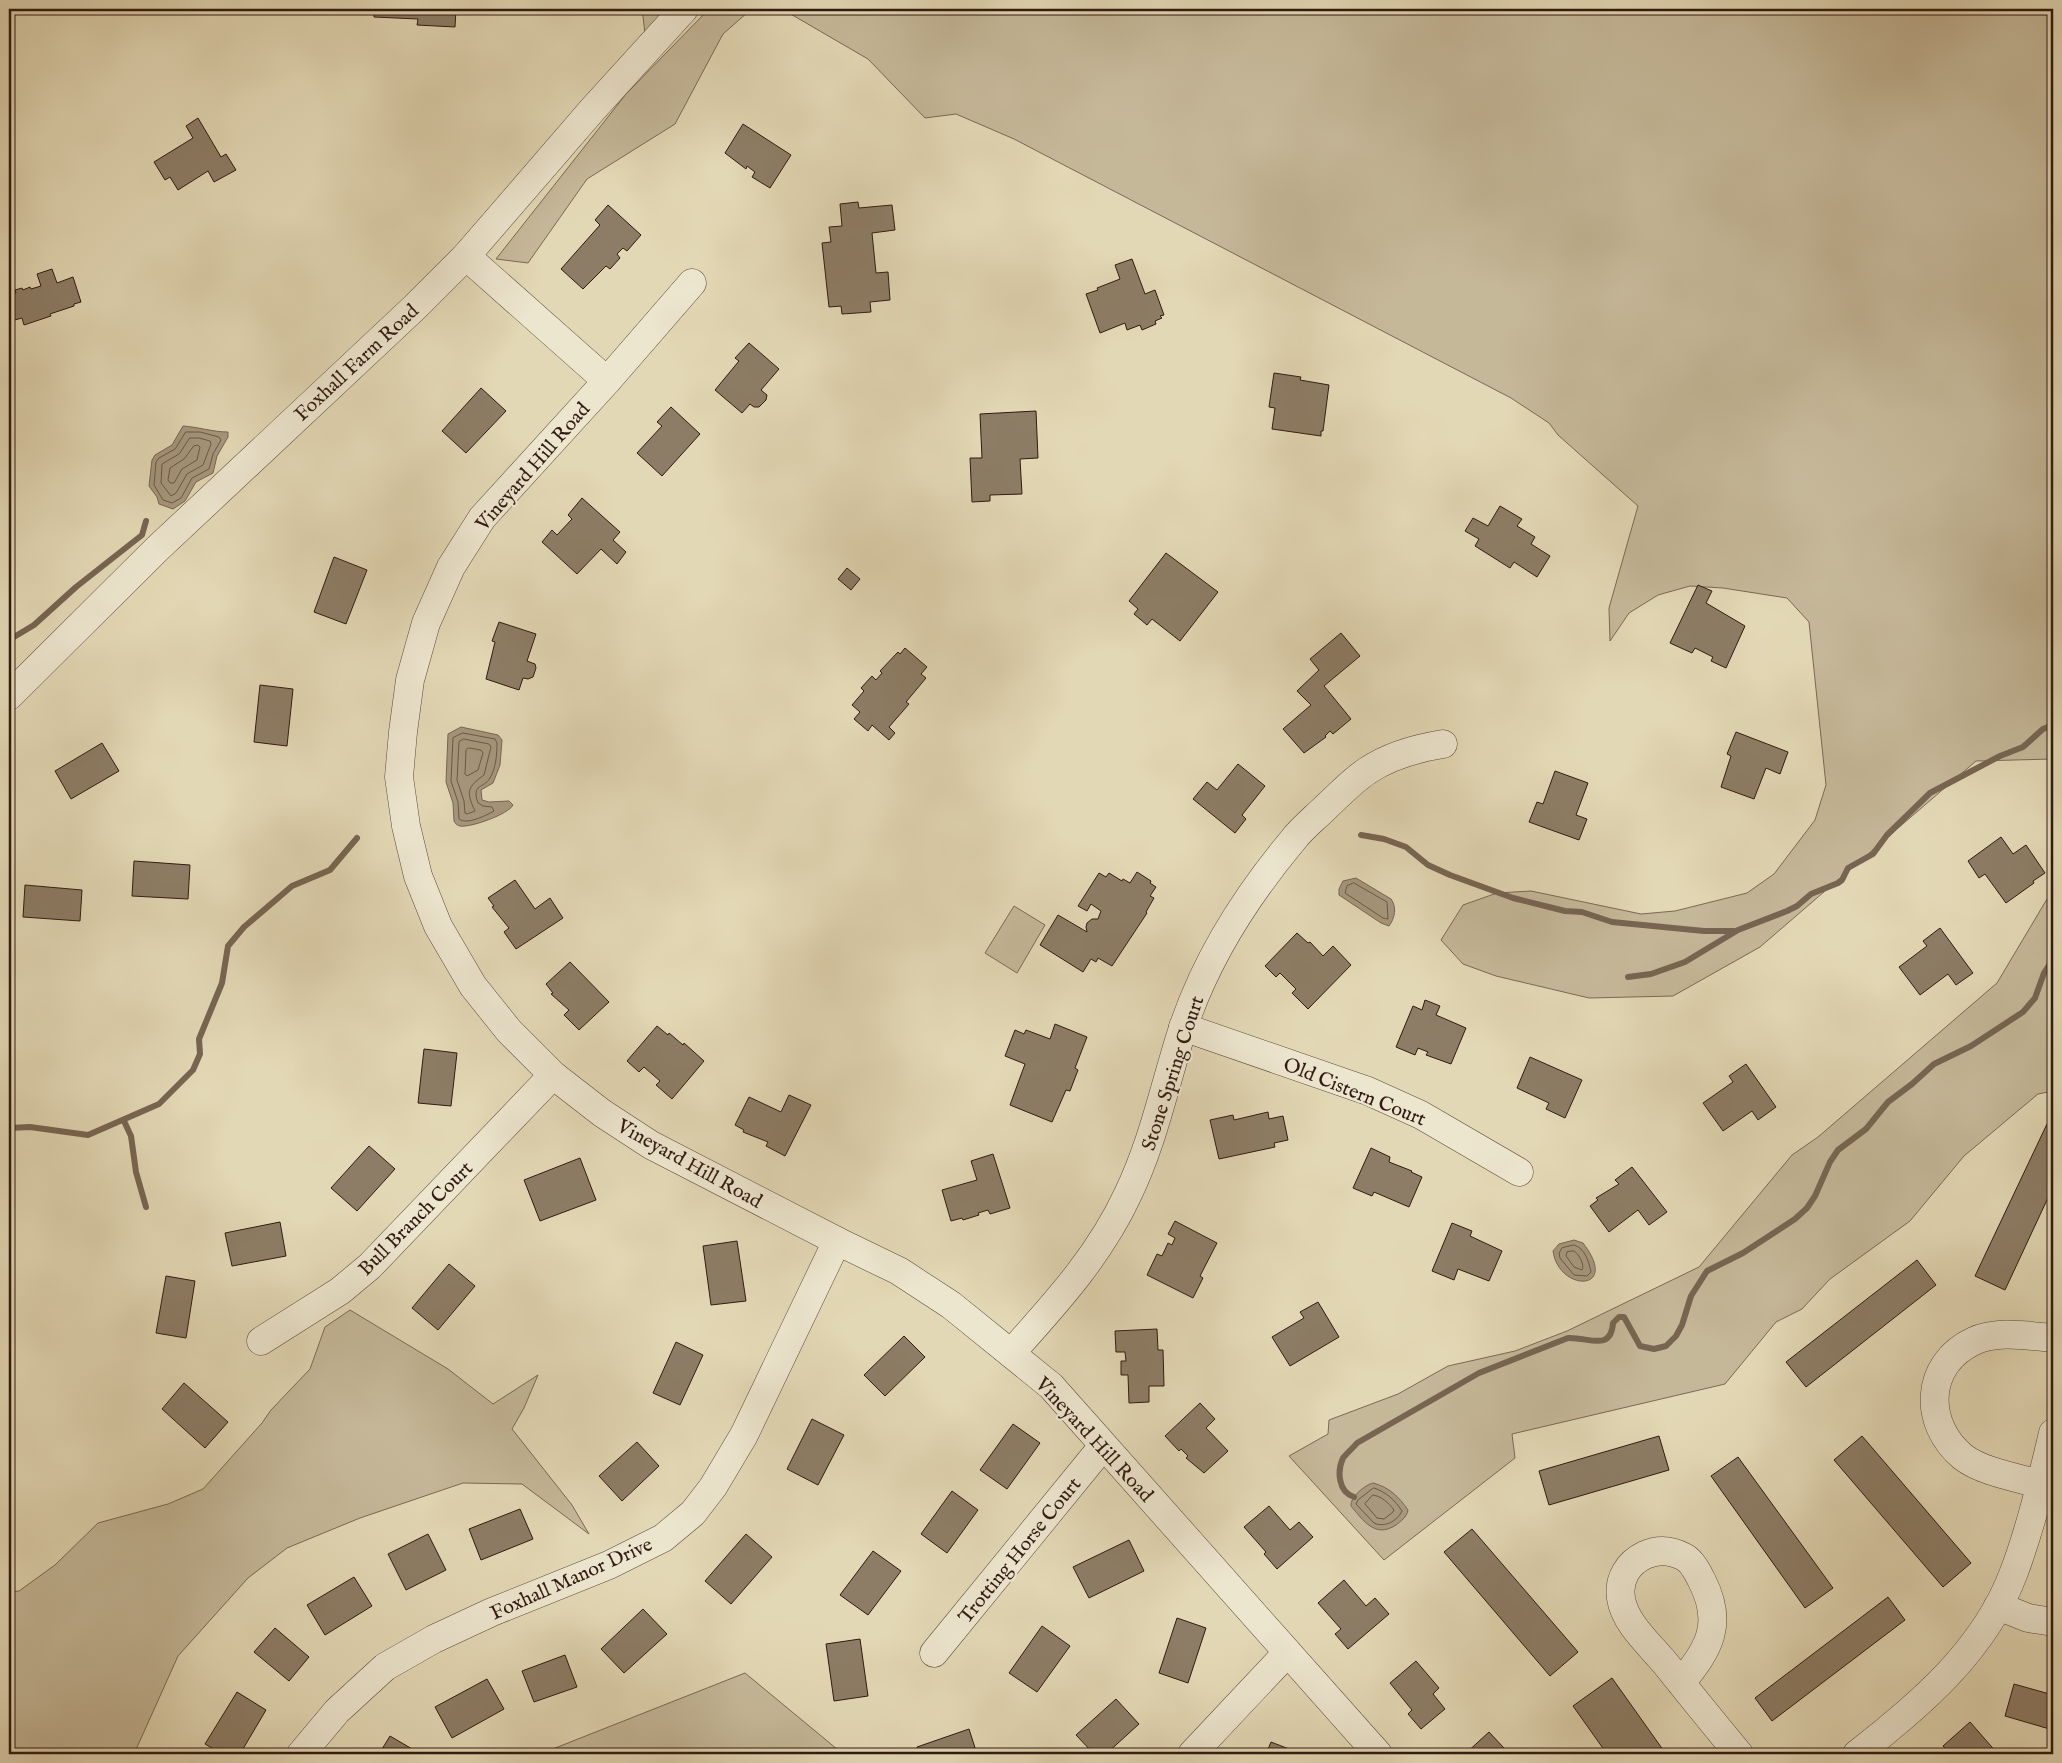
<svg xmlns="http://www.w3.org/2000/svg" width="2062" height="1763" font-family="'IM FELL English',serif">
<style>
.green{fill:#c5b899;stroke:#7a6955}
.water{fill:#a6977d;stroke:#776552}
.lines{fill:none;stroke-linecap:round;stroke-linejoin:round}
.shore{stroke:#6b5847;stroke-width:1}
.stream{stroke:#776552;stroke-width:6}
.building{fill:#8d7d66;stroke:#301a11}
.minor-casing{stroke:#5d4a3a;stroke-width:29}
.minor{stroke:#ede6cf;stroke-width:28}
.labels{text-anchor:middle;stroke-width:4.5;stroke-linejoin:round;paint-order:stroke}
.street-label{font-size:20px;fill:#301a11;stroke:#ede6cf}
</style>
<rect width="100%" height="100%" fill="#e3d8b5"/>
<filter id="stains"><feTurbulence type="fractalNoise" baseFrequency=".004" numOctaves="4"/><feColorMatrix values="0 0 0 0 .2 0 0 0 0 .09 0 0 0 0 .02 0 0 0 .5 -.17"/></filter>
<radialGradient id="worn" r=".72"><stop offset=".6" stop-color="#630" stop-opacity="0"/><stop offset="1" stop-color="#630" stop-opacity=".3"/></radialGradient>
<g class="green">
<path d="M642 9H675L645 33Z"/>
<path d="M709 9H772L748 12 723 34 675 124 587 179 528 263 496 259 626 94Z"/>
<path d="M782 9H2053V759L1976 761 1760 947 1673 996 1589 998 1496 976 1463 964 1441 940 1463 905 1497 893 1531 891 1641 914 1675 911 1747 893 1774 874 1815 820 1826 785 1809 622 1787 598 1723 588 1690 586 1658 595 1629 613 1610 641 1609 608 1638 506 1558 435 1549 423 1511 398 1014 139 956 114 925 118 868 59Z"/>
<path d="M2053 889V1091L2038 1094 1964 1156 1910 1221 1830 1279 1802 1309 1776 1322 1725 1384 1512 1434 1515 1458 1384 1560 1289 1456 1328 1434 1329 1420 1398 1394 1448 1366 1515 1351 1567 1331 1699 1267 1792 1155 1818 1137 1997 983Z"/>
<path d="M1014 906 1045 925 1017 973 985 953Z"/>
<path d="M350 1310 448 1369 493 1404 538 1375 524 1408 512 1429 572 1505 589 1534 522 1484 463 1483 360 1518 287 1548 248 1578 178 1656 134 1754H9V1592L19 1591 55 1565 98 1523 168 1504 203 1489 262 1423 271 1410 310 1369 325 1327Z"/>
<path d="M745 1673 843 1754H540Z"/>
</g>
<g class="water">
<path d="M183 426C198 427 213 432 228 432V437L217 456 213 473 196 482 185 501 173 509 159 504 157 497 149 486 152 460 155 455 172 445Z"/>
<path d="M461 727 498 735 502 740 500 765 493 783 481 790 482 800 489 802 509 801 513 805C509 814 470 828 460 826 456 825 456 824 454 821L453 803 446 782 448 734Z"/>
<path d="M1356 878 1391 899C1397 907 1395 918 1389 926L1381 923 1339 895V889L1343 881Z"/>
<path d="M1574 1240 1583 1243C1621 1292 1559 1293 1553 1251L1559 1244Z"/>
<path d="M1373 1483C1389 1487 1399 1497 1408 1510 1407 1517 1401 1521 1396 1525 1375 1539 1363 1520 1351 1506 1350 1497 1365 1485 1373 1483Z"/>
</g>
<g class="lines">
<g class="shore">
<path d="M186 432H200L219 437 221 440 213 454 209 469 192 478 181 498 172 503 163 500 154 485 156 462 159 458 175 449Z"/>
<path d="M190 438H199L210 441 211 444 203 465 187 474 176 493 171 496 161 483 162 464 179 454Z"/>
<path d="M194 446 198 445 200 447 197 460 182 469 174 483H170L168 480 170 468 184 459Z"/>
<path d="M463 733 495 739 497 743C497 754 496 768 490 778 484 789 471 783 478 803L483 806 492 807 494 811C485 816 467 825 459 819L458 802 451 781 453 738Z"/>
<path d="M464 739 489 744 491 747 484 775C467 787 466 792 475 811L467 814 465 813 464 801 457 780 459 742Z"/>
<path d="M469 748 481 750 483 753 478 770 467 776 465 774 466 750Z"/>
<path d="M1354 883 1387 902 1388 919 1383 918 1345 893 1347 886Z"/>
<path d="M1574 1245C1585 1248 1589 1262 1591 1272L1587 1276 1574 1275 1560 1258 1559 1253 1562 1248Z"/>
<path d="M1574 1251C1579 1254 1585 1265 1582 1270L1574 1267 1566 1256 1567 1252Z"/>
<path d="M1374 1488C1386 1492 1395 1500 1402 1511 1397 1521 1385 1528 1374 1523L1356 1504 1358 1500Z"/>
<path d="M1373 1495C1381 1496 1389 1503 1394 1510L1393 1512 1384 1519 1377 1518 1365 1504Z"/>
</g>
<g class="stream">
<path d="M9 640 34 625 76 587 142 535 146 521"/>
<path d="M1361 835 1384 839 1406 847 1428 865 1450 875 1513 898 1565 911 1582 912 1612 922 1704 931H1734"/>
<path d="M1628 977 1651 974 1685 962 1738 930 1787 911 1797 906 1811 894 1838 883 1842 880 1848 868 1873 854 1887 835 1930 793 2000 756 2023 747 2043 729 2053 725"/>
<path d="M124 1121 131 1136 136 1172 146 1207"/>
<path d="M9 1128 30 1127 88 1135 159 1104 193 1070 200 1054 199 1039 222 983 228 946 244 927 292 886 330 870 357 838"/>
<path d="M1354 1497C1338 1492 1337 1471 1343 1458 1347 1453 1353 1448 1357 1443L1479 1373 1568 1338C1589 1337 1611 1352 1613 1323L1619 1317H1624L1640 1346 1654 1349 1666 1346 1676 1336 1682 1325 1691 1296 1707 1271 1743 1253 1795 1219 1807 1208 1815 1196 1830 1162 1838 1150 1866 1129 1888 1102 1912 1084 1934 1064 1971 1046 2023 1012 2035 998 2044 973 2053 959"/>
</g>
</g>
<g class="building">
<path d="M374 9H456L455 27 417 25 418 19 374 17Z"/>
<path d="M198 118 221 157 226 154 236 170 214 182 208 171 178 190 170 177 165 180 154 162 193 138 186 126Z"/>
<path d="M743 124 791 155 770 188 752 177 755 172 747 166 746 169 725 153Z"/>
<path d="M858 202 859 208 892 205 895 230 872 233 876 273 888 272 890 300 870 302 871 312 842 314 841 306 829 307 822 243 831 242 829 227 842 226 840 204Z"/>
<path d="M608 205 641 235 627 251 623 248 617 254 620 258 610 269 606 266 583 289 561 269 600 225 595 220Z"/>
<path d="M1132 259 1145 294 1155 290 1164 315 1160 316 1162 318 1155 321 1156 324 1142 330 1140 325 1127 330 1125 323 1100 333 1086 294 1098 290 1097 288 1120 279 1115 265Z"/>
<path d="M52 269 57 283 73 277 81 302 74 304V306L50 314 51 316 24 325 22 318 11 321 9 313V296L16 293 15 290 22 288 23 290 30 287 31 289 41 286 37 274Z"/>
<path d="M749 343 779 369 761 390 767 395 766 400 759 407H754L750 404 742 413 715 390 739 361 735 358Z"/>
<path d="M1274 373 1301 377 1300 380 1329 385 1323 431H1321V436L1272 429 1275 408 1269 407Z"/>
<path d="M481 388 506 411 466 453 442 431Z"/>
<path d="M671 407 700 434 662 476 637 453 662 426 657 422Z"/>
<path d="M1036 411 1038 458 1020 459 1022 494 990 495V501L972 502 970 458H982L980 414Z"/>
<path d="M582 498 620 532 613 540 626 552 617 564 601 549 577 574 542 542 552 530 557 535 572 519 568 515Z"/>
<path d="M1500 506 1522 519 1517 526 1535 537 1531 544 1550 556 1537 577 1514 562 1510 568 1475 546 1479 539 1465 531 1473 518 1488 526Z"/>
<path d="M1166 553 1218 592 1180 641 1152 619 1147 625 1134 614 1138 609 1129 601Z"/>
<path d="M334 557 367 570 346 624 314 612Z"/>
<path d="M847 568 860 579 851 590 838 579Z"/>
<path d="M1698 585 1712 591 1706 603 1745 626 1726 668 1711 661 1713 657 1695 648 1692 653 1670 643Z"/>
<path d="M499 622 536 634 527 661 535 664 536 668 533 677 528 679 523 678 519 690 486 679 495 642 492 641Z"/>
<path d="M1341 633 1360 656 1324 686 1351 719 1333 734 1330 731 1325 736 1326 737 1304 753 1283 729 1311 705 1297 691 1319 670 1310 659Z"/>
<path d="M905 648 927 667 921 674 926 678 906 702 909 704 889 727 895 733 889 740 872 725 868 731 854 719 860 712 852 705 864 691 861 688 872 676 876 680 882 673 880 671 898 652 900 654Z"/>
<path d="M260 685 293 689 287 746 254 742Z"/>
<path d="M1736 732 1788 752 1780 774 1766 768 1754 799 1721 787 1731 756 1727 754Z"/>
<path d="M102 743 119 771 71 799 55 771Z"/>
<path d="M1238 764 1265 786 1242 815 1246 819 1235 833 1193 799 1207 782 1217 790Z"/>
<path d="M1555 771 1588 783 1576 815 1587 819 1579 840 1529 822 1537 802 1543 804Z"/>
<path d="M2001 837 2013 854 2026 845 2045 873 2033 881 2034 883 2006 903 1985 874 1979 878 1968 861Z"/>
<path d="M134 861 190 865 188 899 132 896Z"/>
<path d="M1137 872 1151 881 1150 883 1156 887 1150 896 1154 898 1146 912 1147 913 1112 966 1098 958 1096 962 1091 959 1083 972 1040 945 1058 915 1087 932 1086 927 1087 923 1092 919H1098L1101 911 1091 904 1087 911 1078 906 1099 873 1106 877 1109 873 1122 881 1123 879 1130 883Z"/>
<path d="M515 880 535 909 550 898 563 918 516 949 504 932 509 928 492 907 494 906 488 898Z"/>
<path d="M25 885 82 890 80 921 23 917Z"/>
<path d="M1940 928 1973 973 1956 985 1948 974 1920 995 1899 967 1927 946 1923 941Z"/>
<path d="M1297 933 1308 943 1310 942 1323 956 1333 946 1351 965 1308 1009 1292 993 1296 989 1280 973 1276 977 1265 966Z"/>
<path d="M570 962 609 1002 579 1030 564 1015 569 1010 551 994 553 993 546 984Z"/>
<path d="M1425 1000 1440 1006 1436 1015 1466 1028 1451 1064 1426 1055 1428 1052 1418 1048 1415 1055 1396 1047 1413 1006 1422 1010Z"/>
<path d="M1055 1024 1087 1037 1075 1068 1078 1070 1070 1091 1066 1090 1052 1122 1010 1105 1025 1064 1005 1056 1015 1030 1024 1034 1026 1030 1050 1039Z"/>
<path d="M657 1026 668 1035 669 1033 683 1045 684 1043 704 1061 672 1099 656 1085 660 1081 644 1067 639 1072 627 1061Z"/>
<path d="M424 1049 457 1053 451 1106 418 1103Z"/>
<path d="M1530 1057 1582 1080 1565 1118 1546 1109 1549 1103 1517 1088Z"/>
<path d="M1746 1064 1776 1107 1758 1120 1752 1111 1723 1131 1703 1103 1733 1082 1729 1076Z"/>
<path d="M789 1095 811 1105 785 1156 766 1146 768 1142 743 1132 744 1130 735 1125 749 1097 781 1112Z"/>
<path d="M1268 1112 1269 1119 1283 1116 1288 1140 1274 1143 1275 1147 1219 1159 1210 1120 1233 1115 1234 1120Z"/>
<path d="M2047 1124 2053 1127V1187L2005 1290 1975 1276Z"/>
<path d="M369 1146 395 1169 357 1211 331 1188Z"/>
<path d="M1371 1148 1390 1157 1389 1162 1412 1171 1411 1172 1422 1177 1409 1207 1374 1192 1372 1196 1353 1188Z"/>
<path d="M993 1154 1010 1208 990 1214 988 1210 978 1213 979 1215 963 1220 962 1218 951 1221 942 1190 977 1180 971 1161Z"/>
<path d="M580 1158 596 1200 540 1221 524 1180Z"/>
<path d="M1632 1167 1667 1212 1649 1225 1638 1210 1609 1232 1590 1206 1598 1200 1596 1198 1619 1184 1615 1180Z"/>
<path d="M1175 1221 1217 1243 1200 1276 1203 1278 1193 1298 1147 1275 1157 1254 1162 1256 1168 1243 1172 1245 1175 1238 1168 1234Z"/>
<path d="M280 1222 286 1256 232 1266 225 1233Z"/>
<path d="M1452 1223 1472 1231 1470 1236 1502 1251 1489 1281 1458 1269 1454 1280 1432 1271Z"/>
<path d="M737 1241 746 1301 711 1305 703 1246Z"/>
<path d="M1917 1260 1936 1285 1806 1387 1786 1362Z"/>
<path d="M449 1264 475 1286 438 1330 412 1308Z"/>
<path d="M166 1276 195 1281 186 1338 156 1333Z"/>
<path d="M1318 1302 1339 1337 1290 1366 1272 1337 1304 1318 1300 1312Z"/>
<path d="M1157 1329 1158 1350H1163L1164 1386H1149V1402L1129 1403 1128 1375H1121V1361H1126L1125 1352H1116L1115 1331Z"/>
<path d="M904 1336 925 1357 885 1396 864 1375Z"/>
<path d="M676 1342 703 1355 680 1405 653 1393Z"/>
<path d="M184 1383 228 1422 205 1448 162 1409Z"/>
<path d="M1200 1403 1215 1419 1206 1428 1228 1451 1204 1473 1186 1458 1188 1456 1181 1449 1179 1451 1165 1436Z"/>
<path d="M812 1419 844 1435 818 1485 787 1469Z"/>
<path d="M1013 1424 1040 1443 1007 1489 980 1470Z"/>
<path d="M1659 1436 1669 1470 1549 1505 1539 1471Z"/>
<path d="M1862 1436 1971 1563 1943 1587 1834 1460Z"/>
<path d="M637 1442 659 1466 622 1501 599 1476Z"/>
<path d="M1738 1457 1833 1588 1805 1608 1711 1476Z"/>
<path d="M952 1491 978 1510 947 1553 921 1534Z"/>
<path d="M1269 1506 1290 1530 1299 1522 1313 1537 1277 1569 1264 1554 1266 1552 1244 1527Z"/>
<path d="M520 1509 533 1539 481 1560 469 1529Z"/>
<path d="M1472 1529 1578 1652 1550 1676 1444 1552Z"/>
<path d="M428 1534 446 1570 406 1590 388 1554Z"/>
<path d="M746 1534 772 1557 731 1604 705 1581Z"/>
<path d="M1129 1540 1144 1571 1089 1598 1073 1567Z"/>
<path d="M873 1551 901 1571 868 1615 840 1595Z"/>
<path d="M354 1577 372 1606 325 1635 307 1605Z"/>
<path d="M1344 1580 1366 1606 1375 1598 1389 1614 1348 1649 1335 1634 1341 1629 1318 1603Z"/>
<path d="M1888 1597 1905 1620 1772 1721 1755 1698Z"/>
<path d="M643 1609 667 1634 624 1673 601 1649Z"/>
<path d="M1177 1618 1206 1628 1188 1683 1159 1673Z"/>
<path d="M1042 1626 1070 1646 1037 1692 1009 1673Z"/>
<path d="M275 1628 309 1657 289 1681 254 1652Z"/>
<path d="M860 1639 868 1696 834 1701 826 1644Z"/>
<path d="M565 1655 577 1687 534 1702 522 1671Z"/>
<path d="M1416 1661 1439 1688 1433 1694 1445 1709 1421 1729 1408 1714 1412 1710 1390 1683Z"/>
<path d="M1612 1678 1666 1754H1607L1573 1706Z"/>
<path d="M487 1679 504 1709 452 1738 435 1707Z"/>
<path d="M2014 1684 2053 1695V1730L2005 1716Z"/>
<path d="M237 1692 266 1710 240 1754H222L205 1744Z"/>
<path d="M1116 1699 1139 1724 1106 1754H1094L1076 1735Z"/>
<path d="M1970 1722 1998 1754H1950L1943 1746Z"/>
<path d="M969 1729 977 1754H919L917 1747Z"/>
<path d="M1489 1732 1504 1748 1498 1754H1465Z"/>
<path d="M390 1736 419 1753V1754H379Z"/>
<path d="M1271 1742 1302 1754H1266Z"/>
</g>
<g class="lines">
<defs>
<g id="minor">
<path d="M466 256 607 381"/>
<path d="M692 283 607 381 482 518 451 567 426 623 410 680 403 732 399 777 406 826 418 876 438 926 473 986 509 1031 553 1075 602 1113 651 1145 837 1241 899 1271 951 1305 1051 1386 1378 1754"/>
<path d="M9 696 157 549 415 307 466 256 593 109 684 9"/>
<path d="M1183 1027 1368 1091 1421 1115 1519 1172"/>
<path d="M2053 1338C2028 1336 1998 1330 1974 1341 1924 1364 1923 1424 1963 1457 1985 1474 2027 1479 2053 1488"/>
<path d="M261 1341 340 1291 370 1266 553 1075"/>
<path d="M1011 1353C1055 1304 1100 1255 1128 1194 1154 1140 1165 1083 1183 1028 1206 959 1247 895 1293 840 1302 828 1315 818 1326 807 1339 795 1352 781 1367 771 1389 756 1418 748 1443 744"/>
<path d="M1998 1606 2028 1618 2053 1622"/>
<path d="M934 1653 1103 1446"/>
<path d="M1681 1683C1709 1649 1724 1624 1702 1581 1698 1573 1692 1561 1684 1557 1671 1550 1658 1549 1645 1555 1628 1563 1618 1579 1621 1598 1624 1622 1649 1644 1665 1663 1689 1693 1714 1724 1739 1754"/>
<path d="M301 1754 337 1711 385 1667 434 1639 492 1612 609 1565 663 1538 693 1513 713 1487 744 1435 837 1241"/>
<path d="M1192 1754 1287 1653"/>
<path d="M1857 1754C1920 1705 1985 1650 2014 1572 2031 1527 2042 1479 2053 1433"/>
</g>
</defs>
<use href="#minor" class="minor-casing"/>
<use href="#minor" class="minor"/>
</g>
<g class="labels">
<g class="street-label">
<text transform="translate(356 362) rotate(-43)" y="7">Foxhall Farm Road</text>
<text transform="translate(532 466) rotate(-49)" y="7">Vineyard Hill Road</text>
<text transform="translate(1172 1073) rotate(-72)" y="7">Stone Spring Court</text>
<text transform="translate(1355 1091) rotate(22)" y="7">Old Cistern Court</text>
<text transform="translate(690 1163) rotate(29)" y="7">Vineyard Hill Road</text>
<text transform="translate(415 1218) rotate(-45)" y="7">Bull Branch Court</text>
<text transform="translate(1095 1439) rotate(47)" y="7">Vineyard Hill Road</text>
<text transform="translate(1019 1550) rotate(-51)" y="7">Trotting Horse Court</text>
<text transform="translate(571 1578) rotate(-24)" y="7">Foxhall Manor Drive</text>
</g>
</g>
<rect width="2062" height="1763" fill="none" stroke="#e3d8b5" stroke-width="30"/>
<rect x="10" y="10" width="2042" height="1743" fill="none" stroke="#301a11" stroke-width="2.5"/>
<rect x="15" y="15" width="2032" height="1733" fill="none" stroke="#301a11"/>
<rect width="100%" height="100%" filter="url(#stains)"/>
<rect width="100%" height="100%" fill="url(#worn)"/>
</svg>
